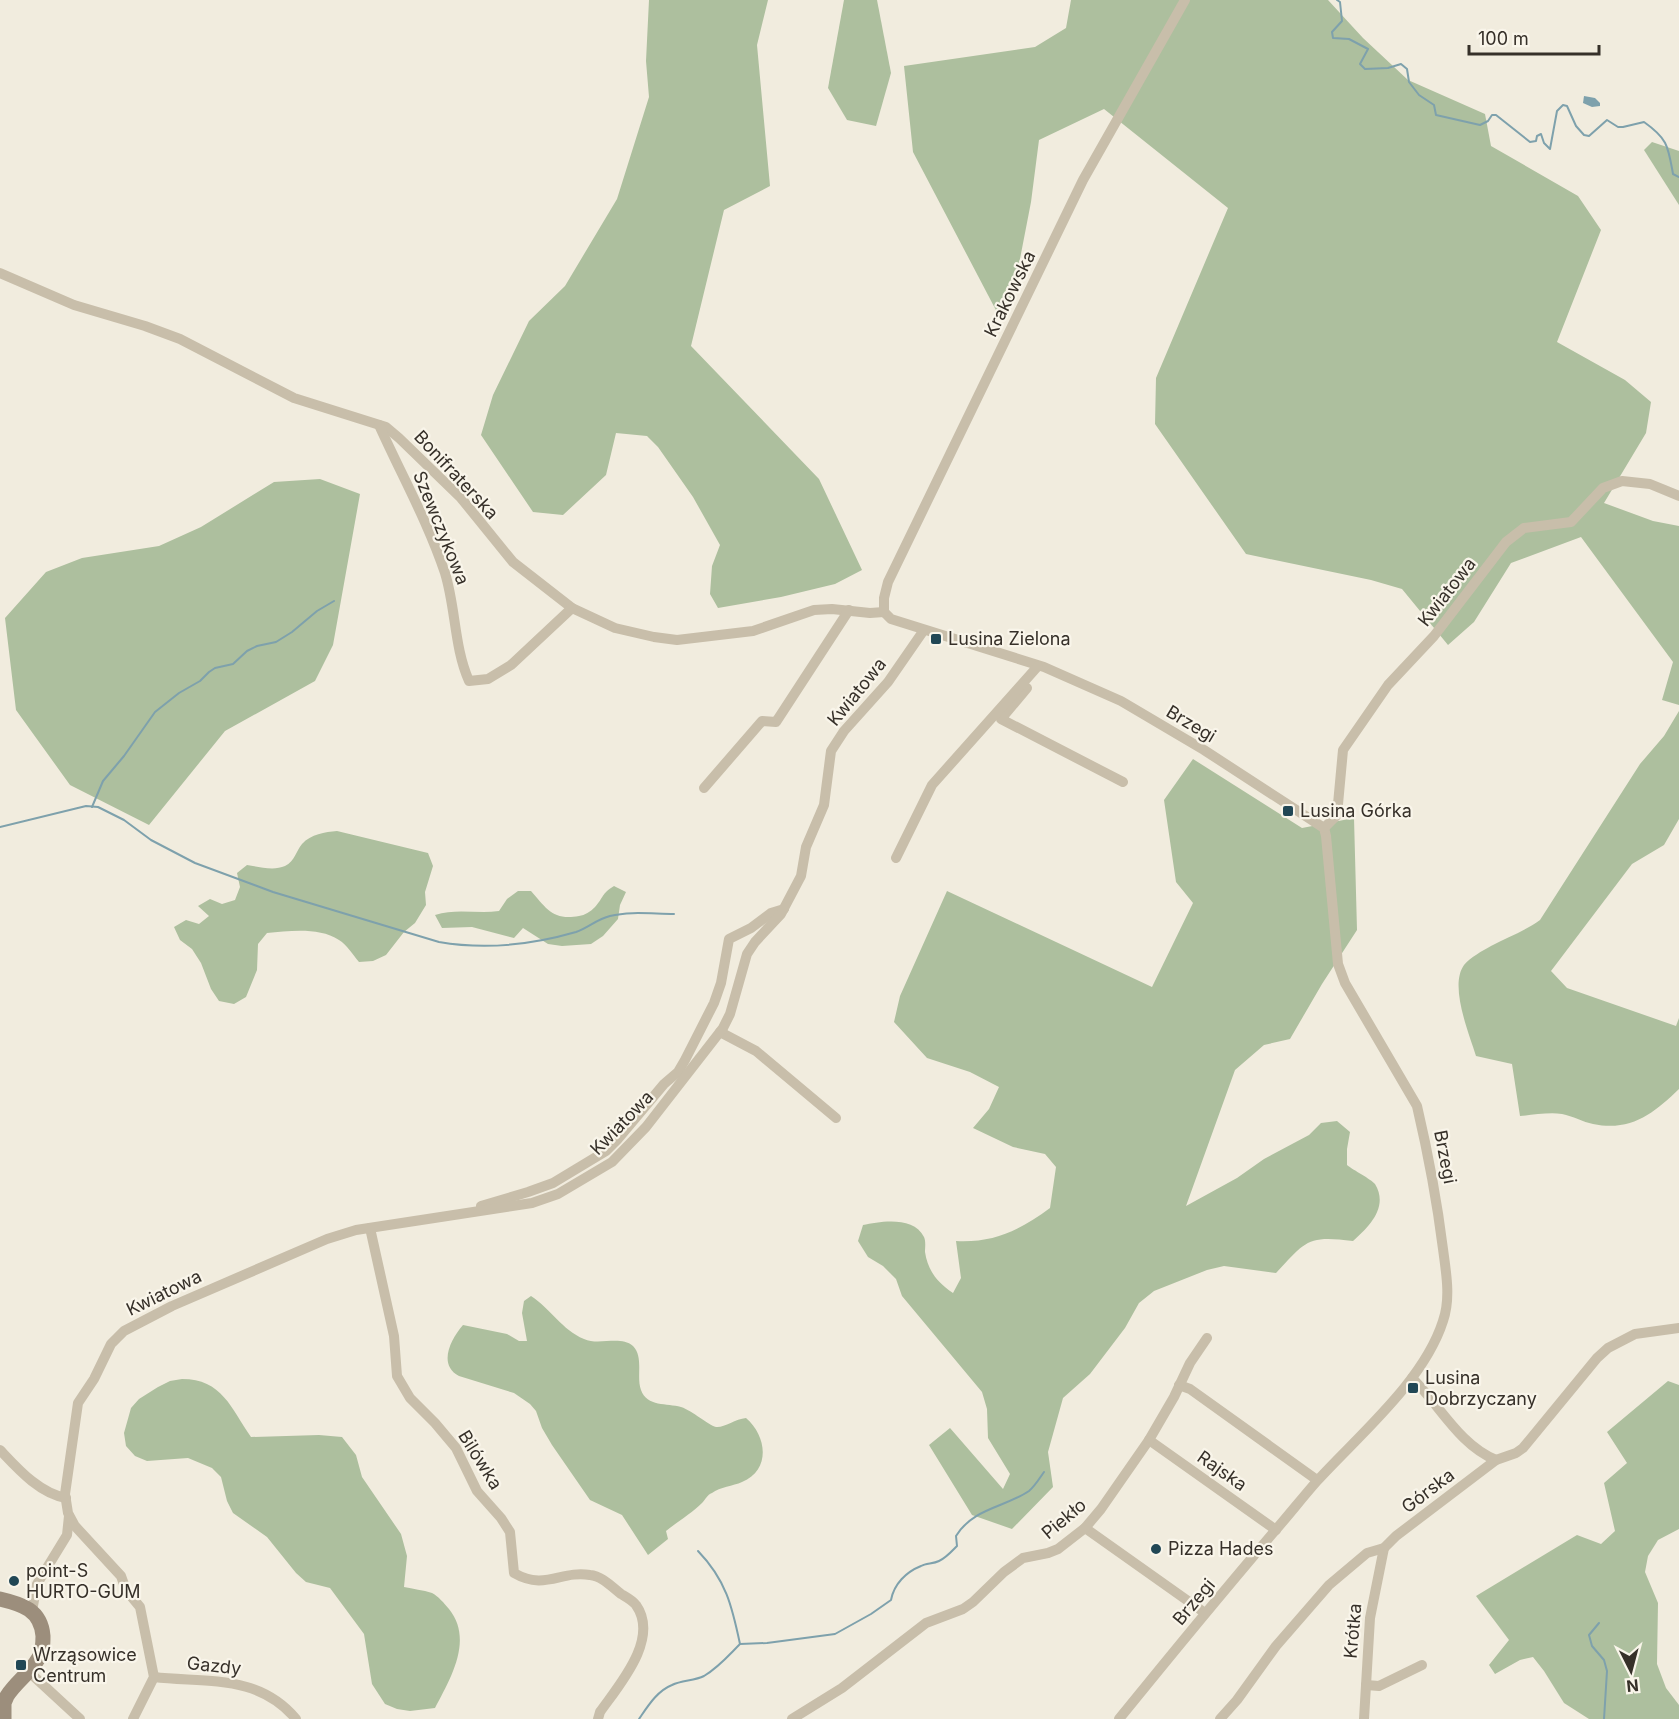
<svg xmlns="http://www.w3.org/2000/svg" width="1679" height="1719" font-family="Inter,sans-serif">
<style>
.green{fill:#adbf9e}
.water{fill:#7ea1ac}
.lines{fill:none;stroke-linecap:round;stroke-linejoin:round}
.stream{stroke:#7ea1ac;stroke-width:2}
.street{stroke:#c8beaa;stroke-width:10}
.secondary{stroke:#9c8e7c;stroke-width:15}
.poi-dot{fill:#214755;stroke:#f9f5ea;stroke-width:2}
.labels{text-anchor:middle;stroke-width:4.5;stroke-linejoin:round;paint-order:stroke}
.street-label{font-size:18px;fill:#363029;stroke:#f9f5ea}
.poi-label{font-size:18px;fill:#363029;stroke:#f9f5ea;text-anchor:start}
</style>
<rect width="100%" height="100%" fill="#f1ecde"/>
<g class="green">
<path d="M649 0H768L757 45 770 186 724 210 691 346 819 479 862 570 835 584 781 597 718 608 710 594 712 566 720 545 693 497 658 447 647 436 616 433 606 475 563 515 533 512 481 435 493 395 529 321 565 286 617 199 649 97 646 61Z"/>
<path d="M844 0H877L891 73 876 126 847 120 828 88Z"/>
<path d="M1071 0H1328L1363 38 1408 80 1485 114 1491 146 1578 196 1601 230 1557 342 1625 380 1651 402 1646 433 1604 503 1653 521 1679 526V705L1662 700 1673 662 1581 537 1511 563 1474 622 1448 645 1402 589 1371 580 1246 554 1155 424 1156 378 1228 208 1104 109 1039 140 1031 202 1013 295 999 316 913 152 904 66 1035 47 1066 28Z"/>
<path d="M1652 142 1679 151V205L1644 150Z"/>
<path d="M320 479 360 494 333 645 315 681 225 731 149 825 70 785 16 710 5 618 46 572 82 558 159 546 201 527 274 482Z"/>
<path d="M1679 711V819L1664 845 1632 864 1551 971 1567 988 1676 1026 1679 1018V1089C1654 1113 1631 1132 1593 1124 1583 1122 1573 1116 1562 1114 1549 1112 1533 1115 1520 1116L1512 1064 1476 1056C1469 1033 1449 986 1464 965 1471 957 1482 951 1491 946 1508 937 1525 931 1540 920L1640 764 1664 736Z"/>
<path d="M1193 759 1302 828 1354 818 1357 930 1322 984 1290 1039 1264 1045 1235 1070 1186 1206 1237 1178 1264 1159 1309 1135 1321 1123 1337 1121 1350 1132 1347 1149V1165C1353 1170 1371 1179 1375 1184 1389 1207 1369 1227 1353 1241 1307 1235 1306 1241 1276 1273L1224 1266 1207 1270 1154 1291 1139 1303 1125 1328 1090 1374 1063 1398 1048 1452 1053 1487 1012 1529 972 1515 929 1445 950 1428 1003 1489 1010 1474 988 1438 987 1409 982 1392 902 1296 896 1279 883 1266 868 1257 858 1241 863 1225C881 1221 914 1216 924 1237 926 1241 925 1248 925 1252 928 1271 937 1282 953 1293L961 1278 956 1241C994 1243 1020 1230 1050 1208L1056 1167 1045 1154 1013 1147 973 1128 989 1109 999 1087 970 1072 927 1058 894 1022 900 996 947 891 1152 987 1193 903 1176 882 1164 800Z"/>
<path d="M337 831 428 853 433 866 425 892 426 905 415 923 404 932 386 955 373 961 359 962C353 955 347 945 339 940 319 927 290 931 267 933L258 944 257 970 246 997 234 1004 219 1001 211 989 201 963 192 949 180 940 174 927 186 920 199 924 209 916 198 906 210 899 222 904 235 900 240 887 237 873 247 865C259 867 274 871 285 866 295 861 296 851 302 844 311 834 325 832 337 831Z"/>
<path d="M614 886 626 892 620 905 618 919 603 936 591 944 562 946 548 944 523 928 514 938 472 927 442 928 435 915C456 908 477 914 499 911L507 899 518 891H531C546 908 553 921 579 916 585 915 590 912 595 907 604 897 601 894 614 886Z"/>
<path d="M531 1296C551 1309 562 1330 584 1339 599 1346 620 1335 633 1346 644 1357 636 1377 641 1390 647 1407 667 1403 681 1407 693 1411 708 1425 716 1427 724 1428 735 1419 746 1418 767 1436 771 1470 742 1482 733 1486 720 1487 712 1493 707 1495 706 1499 702 1503 692 1513 677 1522 666 1531L668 1539 648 1555 622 1515 590 1500 552 1445 542 1428 536 1411 530 1404 514 1393 459 1376C438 1365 450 1340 463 1325L507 1334 519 1341H527L522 1313 524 1301Z"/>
<path d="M182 1379C222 1379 231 1408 251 1437L319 1435 342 1437 356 1455 362 1477 401 1534 407 1556 404 1587C413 1589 423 1590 432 1593 438 1596 444 1603 449 1609 474 1640 450 1679 435 1708L410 1711 397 1709 385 1704 372 1684 364 1634 330 1588 306 1582 296 1573 267 1537 233 1513 227 1501 221 1477 212 1468 188 1458 147 1461 135 1456 126 1446 124 1433 131 1408 139 1399 158 1387 170 1381Z"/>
<path d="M1668 1381 1679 1385V1529L1658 1540 1648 1556 1645 1572 1658 1603 1657 1664 1666 1688 1679 1705V1719H1589L1564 1703 1544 1671 1533 1657 1520 1660 1495 1674 1489 1665 1509 1640 1476 1596 1577 1535 1601 1544 1615 1531 1604 1483 1627 1463 1607 1432Z"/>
</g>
<path class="water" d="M1584 96 1595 98 1600 103V106L1592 107 1583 103Z"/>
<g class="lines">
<g class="stream">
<path d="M1337 0 1340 2 1342 21 1332 32 1333 38 1349 39 1368 49 1360 64 1365 69 1388 68 1401 64 1407 69 1409 82 1419 95 1434 105 1436 115 1480 125 1488 121 1492 115H1496L1530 142 1536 141 1537 136 1541 134 1544 143 1550 149 1557 111 1563 105 1567 106 1576 126 1584 135 1589 136 1607 120 1618 127H1623L1644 122C1668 139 1668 146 1673 174L1679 177"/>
<path d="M92 807 103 781 124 756 155 712 179 693 200 681 209 672 215 668 233 664 247 651 257 646 276 642 292 632 317 611 334 601"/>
<path d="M0 827 86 806 98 807 124 820 151 840 195 863 273 892 439 942C485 950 531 945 576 932 588 928 597 919 610 916 630 911 653 914 674 914"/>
<path d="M698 1551C726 1580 732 1606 740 1644"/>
<path d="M1599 1623 1589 1635 1592 1646 1604 1660 1607 1671 1604 1719"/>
<path d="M639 1719C648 1706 657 1691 672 1685 682 1680 694 1681 704 1676 719 1667 728 1656 740 1644L767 1643 835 1634 871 1614 891 1600C894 1584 906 1572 921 1566 926 1563 933 1564 939 1561 946 1558 952 1551 957 1546L956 1536C973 1508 1006 1507 1029 1491 1035 1486 1039 1479 1044 1472"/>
</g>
<g class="street">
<path d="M0 273 74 305 145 326 180 339 294 398 386 427 399 438 461 498 513 562 572 608 615 628 654 637 677 640 753 631 814 610 832 609 870 613 884 612"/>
<path d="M379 425C401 474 428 522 445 573 456 609 454 647 469 681L488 679 511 665 572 608"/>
<path d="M884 612 891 619 1044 667 1121 701 1204 750 1324 828 1326 836 1338 964 1345 983 1417 1106C1428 1153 1437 1201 1443 1249 1446 1272 1451 1298 1443 1321 1424 1381 1359 1435 1317 1481 1302 1498 1288 1516 1273 1533 1221 1594 1170 1656 1119 1719"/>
<path d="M884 612V598L888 582 1083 180 1185 0"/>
<path d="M1027 688 1001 719 1123 782"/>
<path d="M704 788 762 721 776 722 849 610"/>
<path d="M1324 828 1337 815 1343 750 1388 685 1434 636 1506 542 1524 528 1571 522 1603 488 1622 481 1650 484 1679 496"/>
<path d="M896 858 932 785 1038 666"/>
<path d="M720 1032 756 1051 836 1118"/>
<path d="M481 1206 528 1192 553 1183 606 1151 617 1140 664 1084 678 1072 685 1060 714 1003 721 983 729 939 751 928 771 913 784 909"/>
<path d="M370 1228 394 1336 397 1376 410 1398 435 1423 456 1448 477 1491 501 1518 510 1532 514 1573C545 1591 561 1570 590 1575 602 1576 612 1587 621 1594 626 1597 632 1600 636 1605 660 1639 619 1685 600 1712L598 1719"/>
<path d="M1412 1378C1439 1404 1459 1445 1496 1460"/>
<path d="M1179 1385 1190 1389 1317 1480"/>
<path d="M1149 1440 1276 1530"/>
<path d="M0 1450C18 1469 39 1493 66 1498"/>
<path d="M1085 1528 1205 1613"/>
<path d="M32 1611 37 1584 67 1535 69 1516"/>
<path d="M28 1671 80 1719"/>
<path d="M154 1677C207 1683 258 1674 296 1719"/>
<path d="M1366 1685 1379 1686 1422 1665"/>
<path d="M133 1719 154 1677 140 1607 126 1590 121 1576 75 1526 68 1513 65 1494 78 1403 94 1379 111 1344 124 1331 172 1306 327 1239 356 1230 532 1203 558 1194 612 1162 646 1127 723 1028 730 1014 747 954 755 942 781 914 801 876 806 847 824 805 831 751 844 731 888 682 924 630"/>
<path d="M792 1719 842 1688 926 1623 963 1609 973 1602 1004 1572 1023 1558 1048 1553 1058 1549 1085 1528 1101 1509 1149 1440 1174 1397 1190 1363 1207 1338"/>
<path d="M1220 1719 1237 1700 1276 1646 1329 1585 1367 1553 1384 1548 1396 1536 1496 1460 1516 1453 1523 1448 1597 1358 1608 1348 1635 1334 1679 1328"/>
<path d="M1364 1719 1370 1618 1384 1548"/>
</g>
<path class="secondary" d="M0 1599C22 1604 41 1610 43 1636 43 1644 43 1652 38 1659 30 1673 16 1682 7 1696L4 1703V1719"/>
</g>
<g class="poi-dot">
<rect x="930" y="633" width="12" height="12" rx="3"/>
<rect x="1282" y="805" width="12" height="12" rx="3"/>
<rect x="1407" y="1382" width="12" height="12" rx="3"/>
<circle cx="1156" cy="1549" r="6"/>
<circle cx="14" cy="1581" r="6"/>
<rect x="15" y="1659" width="12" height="12" rx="3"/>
</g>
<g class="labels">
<g class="street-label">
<text transform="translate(1010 294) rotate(-64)" y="6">Krakowska</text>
<text transform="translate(456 475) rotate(47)" y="6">Bonifraterska</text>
<text transform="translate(441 528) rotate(68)" y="6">Szewczykowa</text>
<text transform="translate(1447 592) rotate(-52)" y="6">Kwiatowa</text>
<text transform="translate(857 692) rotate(-51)" y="6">Kwiatowa</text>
<text transform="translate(1191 724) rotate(31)" y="6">Brzegi</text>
<text transform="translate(622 1123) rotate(-46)" y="6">Kwiatowa</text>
<text transform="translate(1445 1157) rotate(79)" y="6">Brzegi</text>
<text transform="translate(164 1293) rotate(-26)" y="6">Kwiatowa</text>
<text transform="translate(480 1460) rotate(58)" y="6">Bilówka</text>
<text transform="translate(1222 1471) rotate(35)" y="6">Rajska</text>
<text transform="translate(1428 1491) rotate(-37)" y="6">Górska</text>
<text transform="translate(1064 1519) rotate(-40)" y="6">Piekło</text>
<text transform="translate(1194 1602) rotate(-50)" y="6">Brzegi</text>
<text transform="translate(1353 1631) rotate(-85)" y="6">Krótka</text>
<text transform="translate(214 1666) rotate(6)" y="6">Gazdy</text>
</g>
<g class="poi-label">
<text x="948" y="645">Lusina Zielona</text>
<text x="1300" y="817">Lusina Górka</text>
<text x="1425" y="1384">Lusina<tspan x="1425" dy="21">Dobrzyczany</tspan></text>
<text x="1168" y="1555">Pizza Hades</text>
<text x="26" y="1577">point-S<tspan x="26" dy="21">HURTO-GUM</tspan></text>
<text x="33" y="1661">Wrząsowice<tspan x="33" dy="21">Centrum</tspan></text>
</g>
</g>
<g transform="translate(1631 1671) rotate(174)" stroke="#f9f5ea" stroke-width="4.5" paint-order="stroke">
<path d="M0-4.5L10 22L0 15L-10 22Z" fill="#363029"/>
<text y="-9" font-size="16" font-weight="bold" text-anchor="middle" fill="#363029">N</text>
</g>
<path d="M1469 45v9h130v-9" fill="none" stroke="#363029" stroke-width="3"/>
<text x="1478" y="45" font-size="18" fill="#363029" stroke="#f9f5ea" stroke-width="4.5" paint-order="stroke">100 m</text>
</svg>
